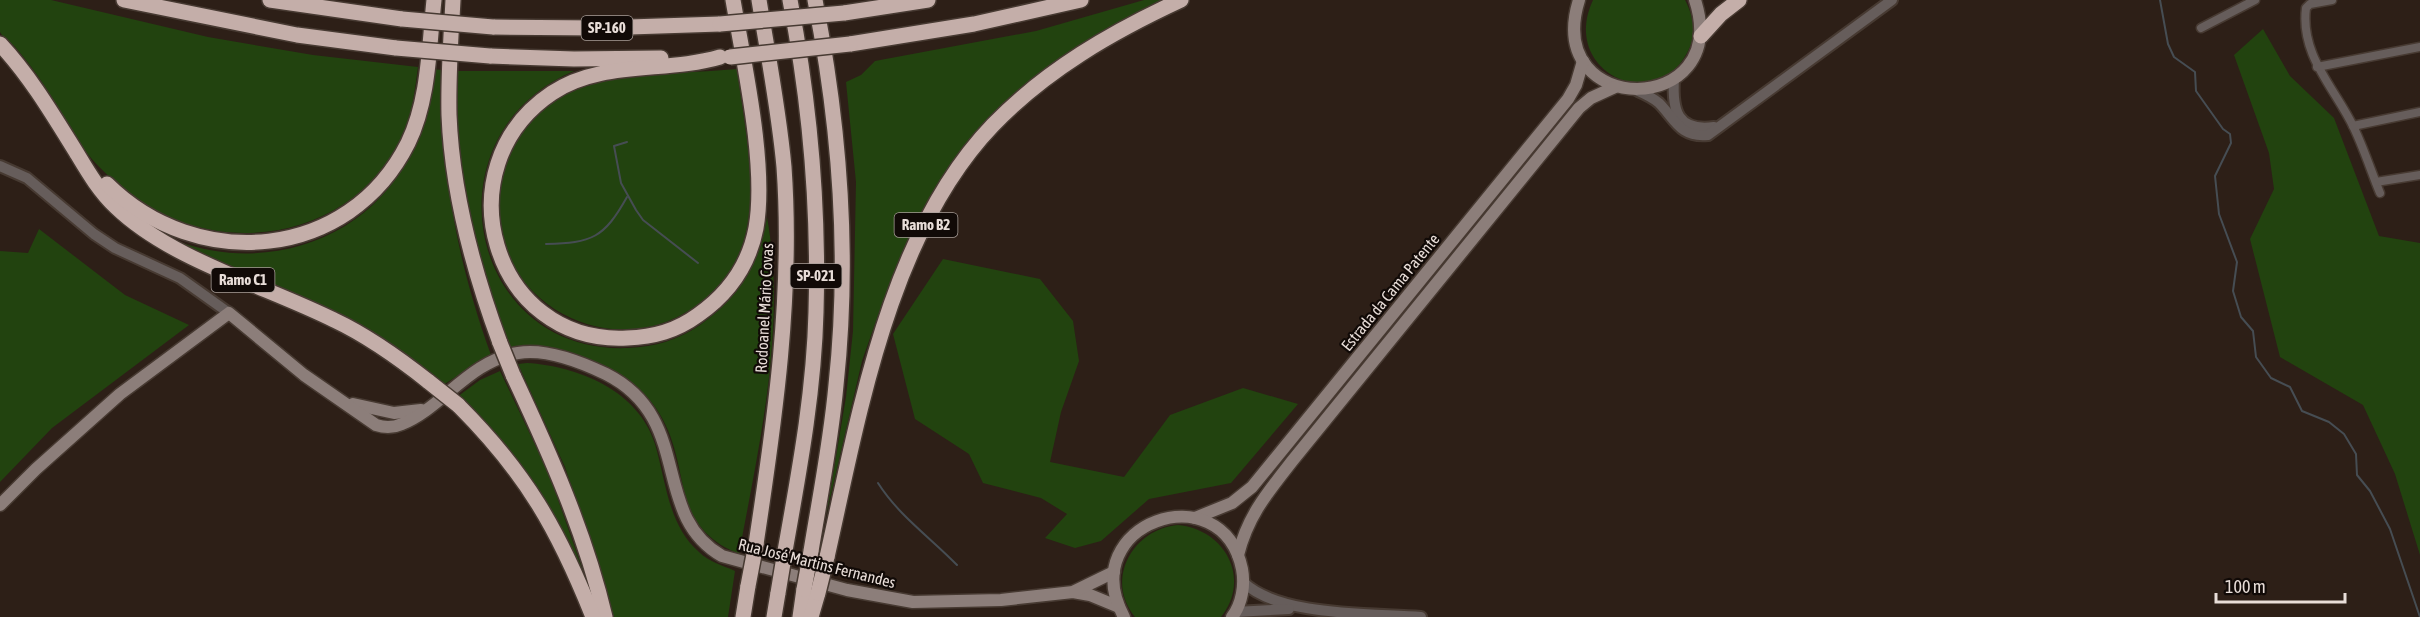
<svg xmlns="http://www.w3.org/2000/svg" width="2420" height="617" font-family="'Asap Condensed',sans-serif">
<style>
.green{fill:#22430f}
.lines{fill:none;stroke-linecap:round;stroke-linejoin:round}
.stream{stroke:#464d53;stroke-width:2}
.minor-casing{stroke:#473a32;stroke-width:11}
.tertiary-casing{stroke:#473a32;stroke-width:14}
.secondary-casing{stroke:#473a32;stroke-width:15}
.motorway-casing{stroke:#473a32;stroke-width:18}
.minor{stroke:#665d5b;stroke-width:8}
.tertiary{stroke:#665d5b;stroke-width:10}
.secondary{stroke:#8c7e7a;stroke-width:12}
.motorway{stroke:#c4aea9;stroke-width:15}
.motorway-bridge-casing{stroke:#473a32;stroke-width:18;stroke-linecap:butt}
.motorway-bridge{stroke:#c4aea9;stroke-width:15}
.labels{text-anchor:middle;stroke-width:4.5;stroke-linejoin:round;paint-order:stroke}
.shield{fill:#110a07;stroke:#a89e99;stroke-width:1.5}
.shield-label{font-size:15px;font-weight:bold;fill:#e8ddd8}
.street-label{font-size:16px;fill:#e8ddd8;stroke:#110a07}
</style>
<rect width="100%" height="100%" fill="#2d1f17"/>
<g class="green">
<path d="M0 0H51L208 37 313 55 418 67C415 88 413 110 405 129 364 231 239 260 149 207 128 194 95 167 82 146 69 127 59 107 46 88 37 74 27 61 16 48 12 43 3 38 0 32 0 24 0 8 0 0Z"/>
<path d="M1144 0H1172L1101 35 957 157 929 200 882 304 862 361 826 516 846 397 853 331 856 182 846 82 861 75 875 61 1036 31Z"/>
<path d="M1593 0H1685C1693 15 1697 33 1689 49 1657 118 1559 72 1593 0Z"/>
<path d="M2263 29 2290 76 2334 118 2379 236 2420 243V555L2395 474 2363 405 2280 357 2250 239 2274 189 2269 153 2234 55Z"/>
<path d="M430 69 443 70C441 173 456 258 491 355L443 385C400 356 357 324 310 301 267 280 219 269 180 242 266 273 369 240 410 154 421 129 424 96 430 69Z"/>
<path d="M737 69C743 117 757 180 747 227 742 255 728 278 707 297 611 382 462 287 506 164 517 134 541 105 571 92 618 71 686 74 737 69Z"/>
<path d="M455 71H574C424 134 467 355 628 348 655 347 678 340 700 325 739 298 760 263 767 217 787 328 759 445 739 554 669 525 692 472 662 418 648 392 624 374 597 363 568 350 540 344 508 348 497 315 484 282 476 248 462 189 455 131 455 71Z"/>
<path d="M39 229 125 295 189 325 52 428 0 482V251L28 253Z"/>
<path d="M943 259 1040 279 1073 321 1079 361 1061 412 1050 462 1124 477 1170 415 1243 388 1298 404 1231 483 1149 499 1101 541 1075 548 1045 538 1067 514 1041 498 983 483 969 454 915 419 893 334Z"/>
<path d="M527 363C578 366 639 391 655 444 666 481 668 525 699 552 709 562 722 565 735 571L728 617H610L590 541 565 467 518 364Z"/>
<path d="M500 371 549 474 587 582C557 509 514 451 457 397L480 380Z"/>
<path d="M1178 525C1224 529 1252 578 1221 617H1135C1104 579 1133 529 1178 525Z"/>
</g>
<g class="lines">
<g class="stream">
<path d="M2160 0 2168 44 2174 57 2195 72 2196 91 2223 129 2230 134 2231 143 2215 176 2219 214 2237 262 2233 291 2241 317 2253 331 2256 357 2271 378 2290 387 2302 411 2329 422 2344 434 2356 454 2357 475 2370 491 2390 529 2420 617"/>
<path d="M627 142 614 146 621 183 636 210 643 220 698 263"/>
<path d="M546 244C592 243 604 238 627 197"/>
<path d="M878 483C899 516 931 538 957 565"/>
</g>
<defs>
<g id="minor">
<path d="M2332 0 2310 4 2306 8C2300 56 2335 88 2354 128 2364 149 2371 171 2380 193"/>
<path d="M2201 28 2255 0"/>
<path d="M2317 67 2420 47"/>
<path d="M2353 126 2420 112"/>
<path d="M2376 182 2420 175"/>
</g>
<g id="tertiary">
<path d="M1674 79C1672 110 1677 132 1714 127"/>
<path d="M1638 91C1645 94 1653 98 1659 103 1675 119 1680 138 1708 135L1892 0"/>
<path d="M0 166 27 178 94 234 115 248 180 278 229 313"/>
<path d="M1243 582C1280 617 1371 613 1421 617"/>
<path d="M1235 612 1289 609"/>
</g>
<g id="secondary">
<path d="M1579 0C1542 119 1733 118 1695 0"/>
<path d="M353 404 394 413 421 410"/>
<path d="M0 505 36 469 120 394 229 313 304 375 376 425C385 428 393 428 402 424 442 408 469 361 518 353 546 348 581 362 606 374 695 419 649 514 722 556L847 590 913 602 1001 600 1073 592 1090 595 1119 607"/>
<path d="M1195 518 1232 503 1252 487 1568 99 1576 85 1583 61"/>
<path d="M1238 555C1248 515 1268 492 1293 460L1579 108 1591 98 1615 87"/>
<path d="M1075 591 1114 572"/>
<path d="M1124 617C1073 523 1222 472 1242 569 1245 585 1242 604 1232 617"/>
</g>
<g id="motorway">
<path d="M124 0 297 35 396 48"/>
<path d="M270 0 402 19"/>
<path d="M453 0C451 38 448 76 449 115 452 192 473 270 500 343"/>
<path d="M844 13 928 0"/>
<path d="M493 27 599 28 720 24"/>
<path d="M1701 36 1721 14 1739 0"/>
<path d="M0 44C30 76 53 115 76 152 88 172 99 191 116 207 171 260 266 286 334 320 368 336 400 359 429 382"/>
<path d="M850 44 974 24 1081 0"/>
<path d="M490 56 574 59 661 58"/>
<path d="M720 57C666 73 601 60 552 93 441 167 492 345 627 338 654 337 676 331 698 315 728 294 749 265 756 228 767 166 744 64 733 0"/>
<path d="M107 184C197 273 349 261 408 143 429 100 429 47 434 0"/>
<path d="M513 375C550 454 585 532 605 617"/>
<path d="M458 405C526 473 558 529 593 617"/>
<path d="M756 544C775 419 793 294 784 167 779 111 768 55 759 0"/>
<path d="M785 551C799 472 814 393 816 312 819 207 810 103 790 0"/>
<path d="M811 551C820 496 831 441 836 385 850 255 840 127 815 0"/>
<path d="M827 557C859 415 889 233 993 125 1046 70 1112 32 1181 0"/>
<path d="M743 617 748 586"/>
<path d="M774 617 778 593"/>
<path d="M800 617 804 589"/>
<path d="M811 617 818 593"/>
</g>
</defs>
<use href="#minor" class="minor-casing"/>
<use href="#tertiary" class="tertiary-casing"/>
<use href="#secondary" class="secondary-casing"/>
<use href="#motorway" class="motorway-casing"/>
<use href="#minor" class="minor"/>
<use href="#tertiary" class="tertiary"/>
<use href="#secondary" class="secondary"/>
<use href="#motorway" class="motorway"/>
<defs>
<g id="motorway-bridge">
<path d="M402 19 493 27"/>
<path d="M720 24 844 13"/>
<path d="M396 48 490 56"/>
<path d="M730 57 850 44"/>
<path d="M500 343 513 375"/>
<path d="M429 382 458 405"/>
<path d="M748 586 756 544"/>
<path d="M804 589 811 551"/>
<path d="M778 593 785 551"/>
<path d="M818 593 827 557"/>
</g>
</defs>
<use href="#motorway-bridge" class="motorway-bridge-casing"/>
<use href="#motorway-bridge" class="motorway-bridge"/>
</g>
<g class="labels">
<g class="shield">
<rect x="581.5" y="16" width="51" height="24" rx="4.5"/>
<rect x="894.5" y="213" width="63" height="24" rx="4.5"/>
<rect x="790.5" y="264" width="51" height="24" rx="4.5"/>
<rect x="211.5" y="268" width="63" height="24" rx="4.5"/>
</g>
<g class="shield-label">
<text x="607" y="33">SP-160</text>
<text x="926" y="230">Ramo B2</text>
<text x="816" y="281">SP-021</text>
<text x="243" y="285">Ramo C1</text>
</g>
<g class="street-label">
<text transform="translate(1390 292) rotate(-51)" y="6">Estrada da Cama Patente</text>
<text transform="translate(764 308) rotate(-87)" y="6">Rodoanel Mário Covas</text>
<text transform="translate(817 563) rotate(14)" y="6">Rua José Martins Fernandes</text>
</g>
</g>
<path d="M2216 593v9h129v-9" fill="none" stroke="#e8ddd8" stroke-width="3"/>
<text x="2225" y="593" font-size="18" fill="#e8ddd8" stroke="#110a07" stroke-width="4.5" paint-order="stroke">100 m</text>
</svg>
